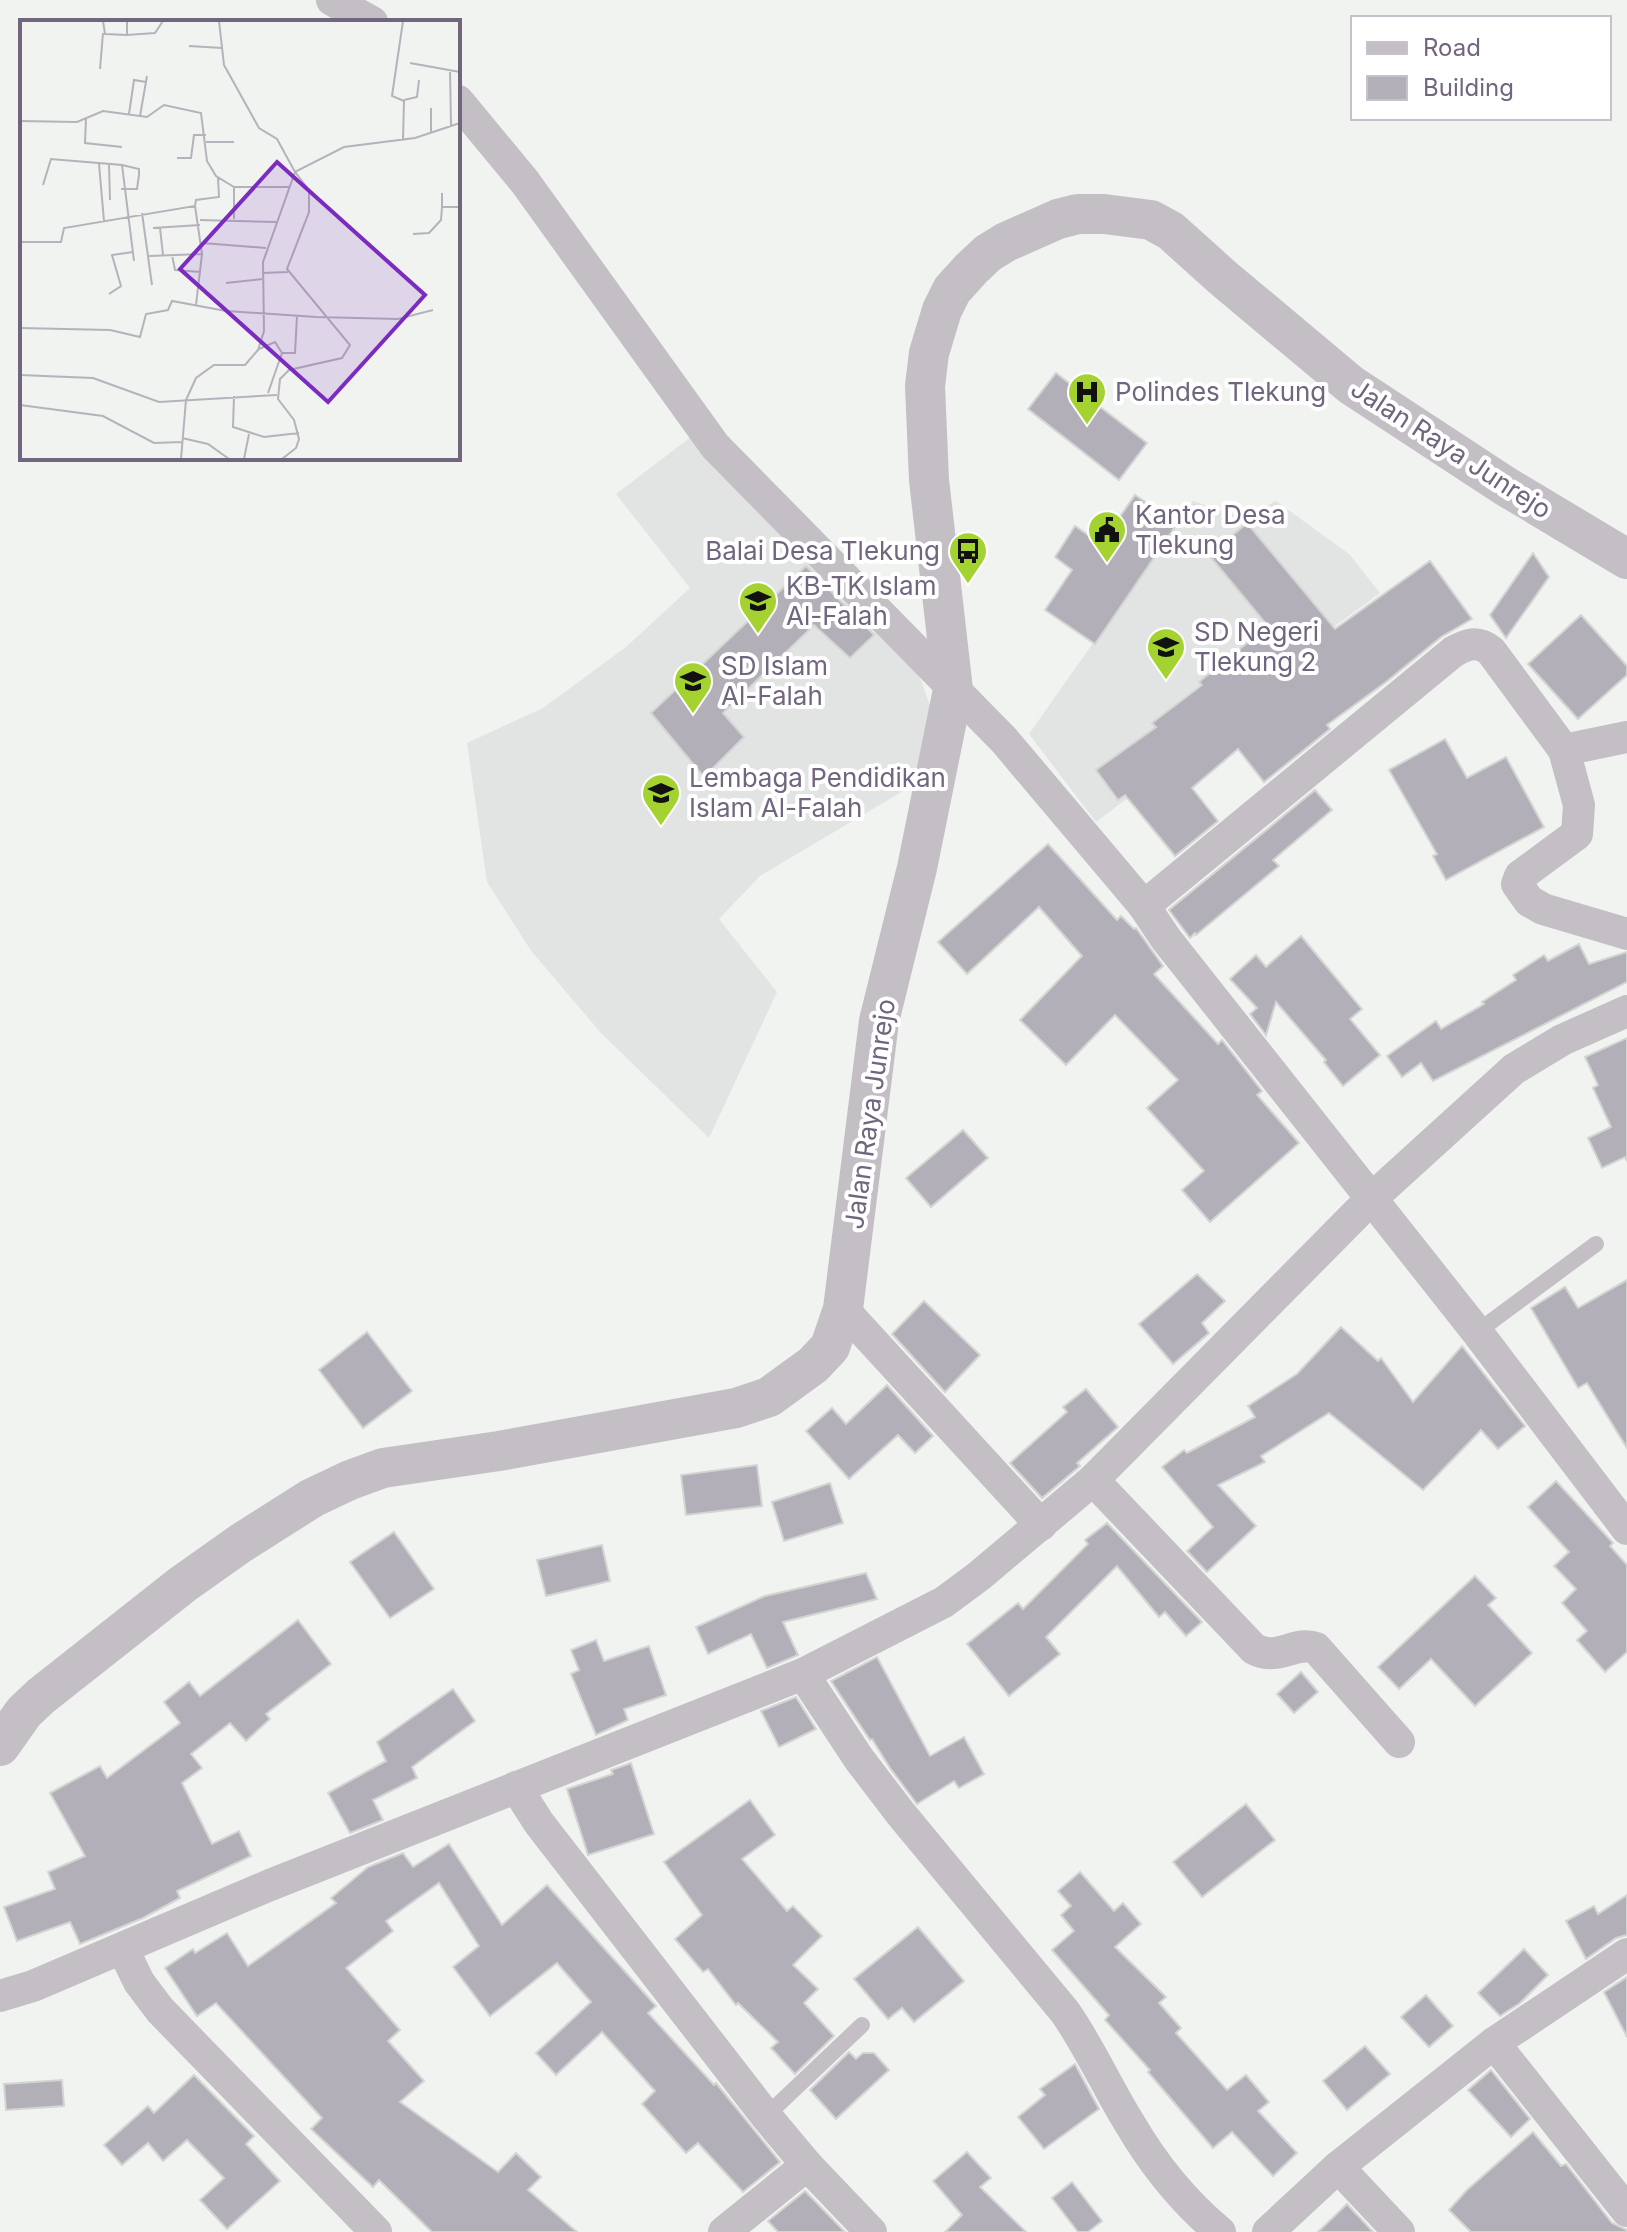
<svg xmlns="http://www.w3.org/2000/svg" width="1627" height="2232" font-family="Inter,sans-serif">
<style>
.built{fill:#e2e4e3}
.building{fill:#b3afb9;stroke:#d3d5d3;stroke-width:2}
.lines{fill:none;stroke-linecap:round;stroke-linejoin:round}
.service{stroke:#c3bfc5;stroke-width:16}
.minor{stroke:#c3bfc5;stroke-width:32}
.tertiary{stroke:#c3bfc5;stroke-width:40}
.labels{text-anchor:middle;stroke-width:8;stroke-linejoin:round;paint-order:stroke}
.poi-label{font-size:26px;fill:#72657e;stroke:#fff;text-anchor:start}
.street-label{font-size:26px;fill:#72657e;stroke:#fff}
.inset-road{fill:none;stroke:#b6b2bb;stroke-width:2}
.view{fill:#7b2cbf;fill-opacity:0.15;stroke:#7b2cbf;stroke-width:4}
.inset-edge{fill:none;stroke:#72657e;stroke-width:4}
</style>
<rect width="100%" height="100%" fill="#f0f3f0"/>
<g class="built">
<path d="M696 433 916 666 932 711 925 778 760 876 719 919 777 992 709 1138 601 1033 532 952 487 882 467 743 543 708 626 647 690 588 616 494Z"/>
<path d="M1193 501 1243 518 1276 501 1349 554 1380 593 1289 660 1243 711 1096 822 1029 734Z"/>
</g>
<g class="building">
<path d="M1056 373 1147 443 1119 480 1028 409Z"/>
<path d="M1135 495 1177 524 1095 644 1045 610 1072 570 1055 557 1075 526 1101 544Z"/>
<path d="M1247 523 1335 629 1430 561 1472 619 1441 637 1386 682 1327 725 1330 729 1264 782 1238 749 1192 788 1218 821 1175 856 1125 795 1118 800 1096 770 1156 727 1152 723 1202 685 1199 682 1268 626 1209 555Z"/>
<path d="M1533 553 1549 577 1506 638 1490 615Z"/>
<path d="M806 566 874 635 850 658 814 625 723 713 744 737 704 777 651 713Z"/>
<path d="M1581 615 1627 666V675L1578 719 1528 664Z"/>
<path d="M1445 739 1467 778 1506 757 1544 827 1446 880 1433 856 1437 854 1389 770Z"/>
<path d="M1315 790 1332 810 1273 860 1279 866 1196 935 1195 933 1190 938 1169 910Z"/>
<path d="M1048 844 1117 920 1121 916 1134 929 1136 928 1163 966 1154 974 1218 1044 1222 1040 1262 1091 1257 1095 1299 1143 1210 1222 1182 1190 1204 1171 1147 1108 1178 1080 1115 1015 1066 1065 1020 1020 1082 956 1039 907 967 974 938 942Z"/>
<path d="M1301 936 1362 1009 1350 1019 1380 1055 1343 1086 1324 1062 1326 1060 1276 1002 1266 1035 1250 1014 1257 1008 1230 979 1256 955 1266 967Z"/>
<path d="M1579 944 1589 964 1627 952V982L1433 1081 1421 1063 1402 1077 1387 1056 1436 1021 1441 1029 1484 1004 1482 1002 1516 980 1513 975 1544 955 1548 961Z"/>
<path d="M1627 1038V1161L1625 1157 1602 1168 1588 1138 1611 1127 1593 1088 1598 1085 1585 1057Z"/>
<path d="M963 1130 988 1158 931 1207 906 1178Z"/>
<path d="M1197 1274 1225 1301 1202 1323 1209 1333 1173 1364 1139 1324Z"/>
<path d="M1627 1280V1448L1587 1383 1578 1388 1531 1308 1565 1287 1578 1308Z"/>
<path d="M924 1301 980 1355 945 1392 892 1334Z"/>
<path d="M1341 1327 1378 1361 1381 1358 1413 1402 1462 1346 1525 1426 1498 1449 1481 1430 1423 1490 1329 1413 1261 1456 1265 1462 1218 1485 1256 1526 1207 1572 1187 1551 1213 1527 1162 1467 1184 1450 1187 1453 1255 1417 1248 1406 1297 1374Z"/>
<path d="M367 1332 412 1391 363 1428 319 1370Z"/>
<path d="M887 1385 933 1436 915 1453 898 1435 849 1479 806 1431 832 1408 846 1424Z"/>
<path d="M1086 1389 1118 1427 1077 1463 1080 1466 1042 1498 1010 1463 1067 1412 1063 1407Z"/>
<path d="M757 1465 762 1506 686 1515 681 1475Z"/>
<path d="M1556 1481 1613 1543 1610 1546 1627 1565V1652L1605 1672 1577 1640 1587 1631 1562 1603 1576 1589 1554 1566 1569 1552 1528 1507Z"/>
<path d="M830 1483 843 1523 784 1541 772 1502Z"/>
<path d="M1107 1523 1202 1622 1186 1636 1165 1612 1159 1617 1117 1566 1046 1637 1060 1654 1009 1696 967 1644 1018 1603 1023 1609 1088 1544 1085 1540Z"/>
<path d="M394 1532 434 1589 390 1618 350 1562Z"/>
<path d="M602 1545 610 1581 546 1596 537 1560Z"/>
<path d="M866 1573 877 1599 783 1622 798 1655 767 1668 751 1634 708 1654 696 1627 765 1596Z"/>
<path d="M1475 1576 1496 1598 1488 1605 1532 1653 1475 1706 1431 1659 1399 1689 1378 1667Z"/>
<path d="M298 1620 331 1664 266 1714 270 1719 246 1741 230 1723 191 1754 202 1768 182 1783 212 1844 239 1831 251 1856 177 1891 180 1898 143 1918 80 1944 70 1922 17 1941 4 1907 55 1889 48 1872 85 1856 50 1793 100 1766 107 1778 180 1723 164 1702 189 1682 200 1696Z"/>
<path d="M596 1640 604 1661 649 1646 666 1695 624 1709 628 1720 596 1735 571 1674 579 1670 571 1650Z"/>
<path d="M877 1657 930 1756 964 1737 984 1774 959 1788 954 1781 917 1804 890 1768 872 1739 870 1740 831 1681Z"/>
<path d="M1301 1672 1318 1692 1294 1713 1277 1694Z"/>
<path d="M453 1689 475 1721 412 1767 417 1778 373 1800 383 1820 350 1833 328 1793 386 1761 377 1742Z"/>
<path d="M796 1697 816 1729 779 1747 761 1711Z"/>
<path d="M631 1763 654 1834 588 1855 567 1789 613 1774 611 1770Z"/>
<path d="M750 1800 775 1835 742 1859 787 1911 793 1906 822 1936 793 1965 818 1989 804 2003 834 2036 795 2074 771 2048 778 2042 738 2003 736 2005 708 1969 703 1972 675 1939 702 1915 664 1862Z"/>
<path d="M1246 1804 1275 1840 1202 1897 1173 1862Z"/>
<path d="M449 1844 502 1925 547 1885 656 2006 648 2013 714 2085 716 2083 780 2162 743 2192 698 2143 686 2153 642 2104 655 2091 602 2032 556 2075 536 2053 591 2002 557 1963 490 2016 453 1967 479 1946 439 1883 386 1921 393 1931 346 1968 400 2030 388 2041 424 2081 400 2102 498 2172 516 2153 541 2177 528 2190 577 2232H432L379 2180 373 2187 311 2129 322 2118 216 2003 197 2016 165 1968 193 1949 195 1953 227 1933 248 1966 336 1903 331 1898 368 1867 403 1853 413 1867Z"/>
<path d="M1080 1872 1114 1911 1123 1903 1141 1924 1115 1947 1166 1997 1159 2003 1181 2028 1176 2033 1227 2090 1246 2075 1269 2102 1258 2111 1297 2153 1273 2176 1232 2132 1213 2148 1148 2072 1150 2070 1105 2020 1109 2015 1052 1950 1074 1931 1061 1915 1071 1906 1058 1891Z"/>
<path d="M1627 1895V1935L1616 1938 1586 1959 1566 1921 1594 1906 1598 1914Z"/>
<path d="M918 1927 964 1981 914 2022 902 2008 888 2019 854 1979Z"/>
<path d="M1524 1949 1548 1975 1520 2003 1500 2016 1478 1993Z"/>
<path d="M1627 1977V2037L1604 1992Z"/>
<path d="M1426 1995 1453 2026 1429 2047 1401 2017Z"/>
<path d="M1365 2046 1390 2074 1347 2110 1323 2081Z"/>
<path d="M849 2052 856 2059 863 2053H874L889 2070 836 2119 810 2090Z"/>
<path d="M1075 2064 1099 2109 1044 2149 1018 2117 1045 2095 1040 2089Z"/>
<path d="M1491 2070 1530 2119 1511 2137 1468 2090Z"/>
<path d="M194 2075 254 2136 246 2144 280 2181 227 2229 200 2200 224 2178 187 2140 163 2161 148 2143 122 2165 104 2145 148 2106 154 2113Z"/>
<path d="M62 2080 64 2106 6 2110 4 2084Z"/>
<path d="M1533 2132 1561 2166 1566 2164 1612 2223 1627 2230V2232H1471L1449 2210 1467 2190Z"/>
<path d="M967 2152 991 2178 980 2187 1026 2232H945L962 2215 933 2181Z"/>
<path d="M1072 2182 1102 2221 1088 2232H1078L1052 2198Z"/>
<path d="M805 2191 845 2232H778L768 2221Z"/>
<path d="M1347 2204 1373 2232H1318Z"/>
</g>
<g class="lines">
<g class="service">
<path d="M1477 1332 1596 1244"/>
<path d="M766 2116 862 2025"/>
</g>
<g class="minor">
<path d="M332 0 372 22"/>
<path d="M458 101 525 182 715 446 1004 740 1144 906 1166 939 1477 1332 1627 1529"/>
<path d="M1564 750 1579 805 1577 834 1520 876 1517 884 1529 901 1543 909 1627 934"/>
<path d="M1144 906 1453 652C1467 644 1477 640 1491 651L1564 750 1627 737"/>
<path d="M843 1309 1041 1525"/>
<path d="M1093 1480 1254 1649C1279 1662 1295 1640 1316 1648L1399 1742"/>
<path d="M803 1674 859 1759 901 1814 1065 2012C1090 2048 1107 2087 1130 2124 1154 2165 1184 2202 1220 2232"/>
<path d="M516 1787 539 1823 766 2116 807 2165 871 2232"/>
<path d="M123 1949 139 1982 160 2010 376 2232"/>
<path d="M0 1996 33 1986 270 1885 803 1674 944 1602 979 1576 1093 1480 1371 1199 1514 1069 1562 1040 1627 1011"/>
<path d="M1494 2043 1627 2211"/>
<path d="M1338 2167 1399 2232"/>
<path d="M724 2232 807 2165"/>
<path d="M1268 2232 1338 2167 1494 2043 1627 1954"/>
</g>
<path class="tertiary" d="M0 1746 24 1712 41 1696 183 1584 241 1543 312 1498 350 1480 383 1468 499 1451 736 1408 769 1397 813 1365 830 1347 843 1309 879 1021 917 868 953 690 929 480 925 386 929 353 942 310 952 290 971 269 988 253 1006 242 1058 219 1078 214H1104L1151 220 1171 231 1222 277 1351 385 1505 486 1627 559"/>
</g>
<defs>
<symbol id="hospital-pin" viewBox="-11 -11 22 30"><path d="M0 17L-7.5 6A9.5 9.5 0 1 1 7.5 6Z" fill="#a4d331" stroke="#fff"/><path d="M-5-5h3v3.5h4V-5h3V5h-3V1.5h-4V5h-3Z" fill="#111"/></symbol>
<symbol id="civic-pin" viewBox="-11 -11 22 30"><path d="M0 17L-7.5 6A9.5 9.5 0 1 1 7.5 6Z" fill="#a4d331" stroke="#fff"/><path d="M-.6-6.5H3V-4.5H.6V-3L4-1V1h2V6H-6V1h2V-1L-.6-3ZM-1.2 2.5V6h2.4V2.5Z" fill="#111"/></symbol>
<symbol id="bus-pin" viewBox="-11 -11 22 30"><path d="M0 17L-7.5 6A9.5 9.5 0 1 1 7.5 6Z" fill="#a4d331" stroke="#fff"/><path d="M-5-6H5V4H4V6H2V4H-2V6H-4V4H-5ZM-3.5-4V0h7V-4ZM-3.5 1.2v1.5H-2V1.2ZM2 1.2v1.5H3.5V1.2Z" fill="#111"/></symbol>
<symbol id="school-pin" viewBox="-11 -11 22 30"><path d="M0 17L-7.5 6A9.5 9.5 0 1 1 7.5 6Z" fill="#a4d331" stroke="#fff"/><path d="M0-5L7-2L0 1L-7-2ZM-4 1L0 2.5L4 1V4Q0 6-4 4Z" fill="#111"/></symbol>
</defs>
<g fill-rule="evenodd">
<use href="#hospital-pin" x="1065" y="370" width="44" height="60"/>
<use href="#civic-pin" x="1085" y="508" width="44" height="60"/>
<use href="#bus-pin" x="946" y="529" width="44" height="60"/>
<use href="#school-pin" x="736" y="579" width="44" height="60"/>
<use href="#school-pin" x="1144" y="625" width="44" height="60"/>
<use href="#school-pin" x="671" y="659" width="44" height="60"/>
<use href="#school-pin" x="639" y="771" width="44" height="60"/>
</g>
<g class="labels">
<g class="poi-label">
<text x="1115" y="401">Polindes Tlekung</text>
<text x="1135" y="524">Kantor Desa<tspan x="1135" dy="30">Tlekung</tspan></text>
<text x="940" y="560" text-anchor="end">Balai Desa Tlekung</text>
<text x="786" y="595">KB-TK Islam<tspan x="786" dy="30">Al-Falah</tspan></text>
<text x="1194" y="641">SD Negeri<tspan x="1194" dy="30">Tlekung 2</tspan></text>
<text x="721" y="675">SD Islam<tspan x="721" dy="30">Al-Falah</tspan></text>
<text x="689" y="787">Lembaga Pendidikan<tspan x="689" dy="30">Islam Al-Falah</tspan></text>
</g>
<g class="street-label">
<text transform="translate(1451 449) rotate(33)" y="9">Jalan Raya Junrejo</text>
<text transform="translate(870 1114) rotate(-82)" y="9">Jalan Raya Junrejo</text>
</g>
</g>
<g transform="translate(20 20)">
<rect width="440" height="440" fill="#f0f3f0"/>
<path class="inset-road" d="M83 1 85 14 107 15M107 1V15L135 13 143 1M199 1 204 45 239 108 257 119 275 152 324 127 395 118 440 103M383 1 372 76 384 81 383 120M169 26 202 28M390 43 440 52M80 49 83 13M430 50 431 106M384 80 397 77 399 60M109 94 114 60 126 62M120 96 127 56M66 98 65 123 102 127M0 101 57 102 83 91 127 97 144 85 181 93 187 141 196 156 214 167H269M411 114V88M186 122H214M157 138H171L174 115H186M79 144 84 201M89 144 90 180M23 165 31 139 102 145 114 241M101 169H117L119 155V149L102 145M422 173V187H440M175 186 182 234 176 285M122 193 132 265M214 199V167M180 200 256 202M133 208 180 205M140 208 143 235M393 214 409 213 421 200 422 187M0 222H41L44 208 175 186 176 180 199 177 198 158M182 223 246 228M152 235 155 250 181 252M129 236 182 234M242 253 268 252M206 263 242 259M89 274 101 266 92 235 113 232M0 308 90 310 120 317 126 294 148 290 152 281 206 291 296 297 378 299 413 290M239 329 255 322 262 333M0 355 73 358 139 382 257 375M248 373 262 333H275L277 296M214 376 213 407 244 417 279 413M0 385 83 396 134 423 162 422M162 418 188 424 209 439M161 439 166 380 176 358 194 345H225L238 330 244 311 243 242 275 152 289 170V192L267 249 330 325 322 338 269 350 260 359 258 379 274 400 279 419 276 428 262 439M224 439 229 414"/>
<path class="view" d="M257 142 405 275 308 382 160 249Z"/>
<rect width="440" height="440" class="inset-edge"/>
</g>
<rect x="1351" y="16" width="260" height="104" fill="#ffffff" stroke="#c7c1cb" stroke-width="2"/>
<rect x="1367" y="42" width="40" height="12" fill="#c3bfc5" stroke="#c7c1cb" stroke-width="2"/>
<text x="1423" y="56" font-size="24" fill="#72657e">Road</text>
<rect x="1367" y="76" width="40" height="24" fill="#b3afb9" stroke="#c7c1cb" stroke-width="2"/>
<text x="1423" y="96" font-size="24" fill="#72657e">Building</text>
</svg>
